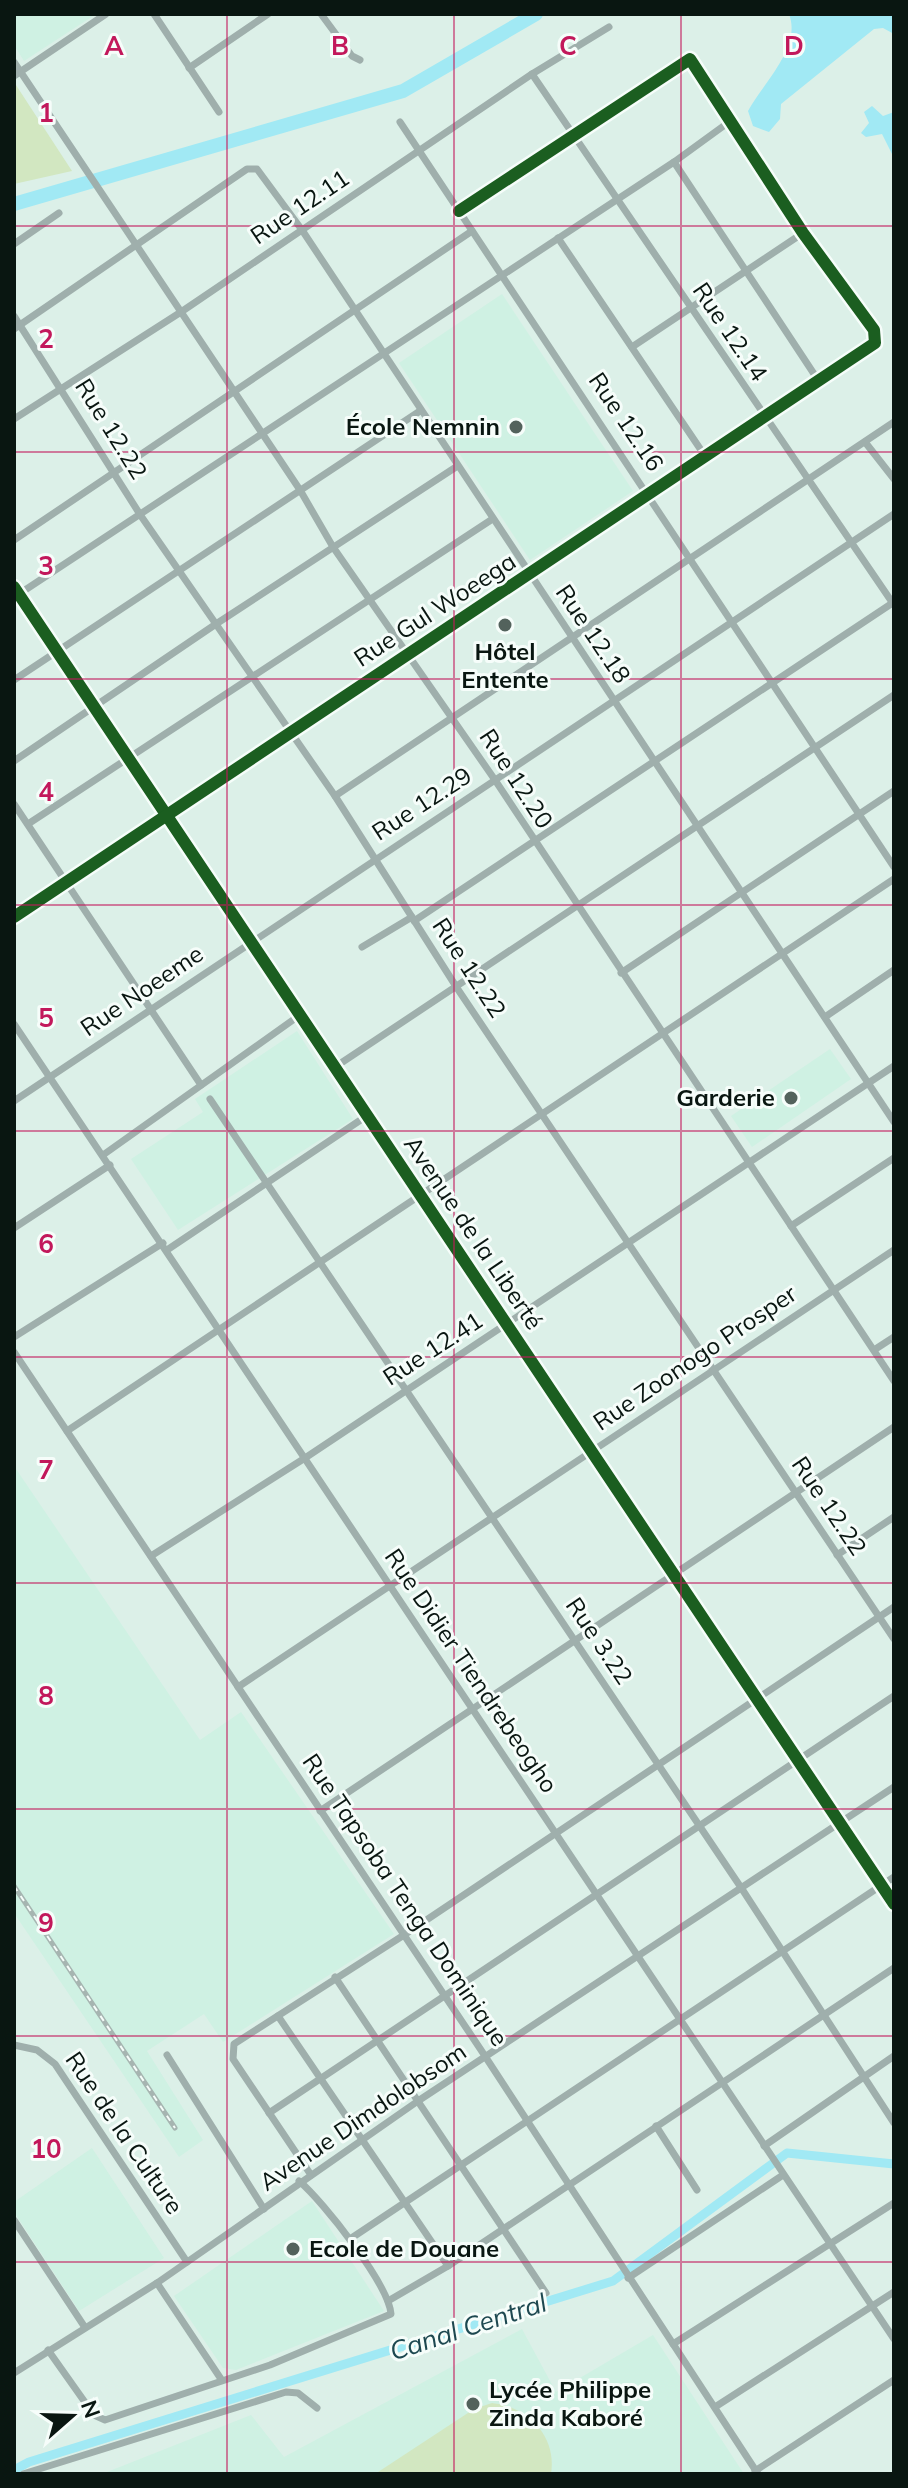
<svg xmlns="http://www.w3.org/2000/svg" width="908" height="2488" font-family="Mulish,sans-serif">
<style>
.built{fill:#cff1e3}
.green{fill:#d2e7c1}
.water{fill:#a1e9f4}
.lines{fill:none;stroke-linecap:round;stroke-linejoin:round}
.canal{stroke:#a1e9f4;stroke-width:9}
.river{stroke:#a1e9f4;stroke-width:14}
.minor{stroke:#9fafac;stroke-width:7}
.secondary{stroke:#9bada8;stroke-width:10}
.rail-casing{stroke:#a6b5b1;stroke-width:5}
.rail{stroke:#f6fdfa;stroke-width:2;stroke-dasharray:6;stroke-linecap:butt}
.cycleway-casing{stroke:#f6fdfa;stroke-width:17}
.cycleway{stroke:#1b5e20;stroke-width:12}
.grid{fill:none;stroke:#c2185b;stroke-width:2;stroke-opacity:0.55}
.poi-dot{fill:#53625c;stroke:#f6fdfa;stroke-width:3}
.labels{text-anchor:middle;stroke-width:6;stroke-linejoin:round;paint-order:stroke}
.street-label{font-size:24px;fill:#091611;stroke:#f6fdfa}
.poi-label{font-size:24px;font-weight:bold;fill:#091611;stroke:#f6fdfa;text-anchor:end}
.water-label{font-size:26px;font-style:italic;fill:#1d4850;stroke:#f6fdfa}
.grid-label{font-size:26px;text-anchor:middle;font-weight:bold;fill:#c2185b;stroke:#f6fdfa;stroke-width:6;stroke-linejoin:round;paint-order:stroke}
</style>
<rect width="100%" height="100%" fill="#dcf0e8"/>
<g class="built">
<path d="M14 14H96L24 61 14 45Z"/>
<path d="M502 294 633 491 530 560 399 363Z"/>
<path d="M297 1031 353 1119 178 1230 131 1159 203 1112 195 1099Z"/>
<path d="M830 1049 851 1079 752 1147 731 1116Z"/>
<path d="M14 1466 200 1740 241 1712 394 1934 223 2042 204 2014 147 2051 203 2140 179 2157 14 1913Z"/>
<path d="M92 2148 164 2258 79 2311 14 2212V2202Z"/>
<path d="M312 2201 384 2311 236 2370 223 2368 174 2296Z"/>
<path d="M522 2329 556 2392 653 2335 744 2474H102L251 2415 284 2457Z"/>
</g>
<g class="green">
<path d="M14 82 72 171 14 184Z"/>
<path d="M492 2403C528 2407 557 2436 551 2474H375L474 2409Z"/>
</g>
<g class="water">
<path d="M789 14H894V34L883 28 874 29 781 104 780 119 769 132 753 126 748 111C763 83 802 47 789 14Z"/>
<path d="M872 106 883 116 894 112V158L882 134 866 137 861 133 869 123 864 112Z"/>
</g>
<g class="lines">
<path class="canal" d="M14 2470 29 2462 613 2281 787 2153 894 2164"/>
<path class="river" d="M14 204 403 91 536 14"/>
<g class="minor">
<path d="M154 14 219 112"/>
<path d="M321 14 352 56 360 60"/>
<path d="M14 62 300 490 333 547 495 780 894 1381"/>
<path d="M189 68 268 14"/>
<path d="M532 74 894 605"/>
<path d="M14 76 106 14"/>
<path d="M400 122 894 867"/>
<path d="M674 162 818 380"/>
<path d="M558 238 705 456"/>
<path d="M14 244 59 213"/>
<path d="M14 316 141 516 335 796 457 988 894 1639"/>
<path d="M14 329 247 169H257L302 230 894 1122"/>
<path d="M632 347 803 233"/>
<path d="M14 419 181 312 532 74 609 27"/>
<path d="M865 442 894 479"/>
<path d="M14 540 472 231"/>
<path d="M19 594 674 162 729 122"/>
<path d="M14 680 420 411"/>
<path d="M14 761 216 624 456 467"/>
<path d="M335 796 894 422"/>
<path d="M14 804 201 1085"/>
<path d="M28 824 491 520"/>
<path d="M14 917 875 343 874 330 803 233 690 59 459 211"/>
<path d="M414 921 894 602"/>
<path d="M362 947 412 917"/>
<path d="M621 973 894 791"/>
<path d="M825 1017 894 970"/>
<path d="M14 1024 894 2339"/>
<path d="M335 1067 894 695"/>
<path d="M210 1099 742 1889 894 2123"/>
<path d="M14 1101 894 514"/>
<path d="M103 1155 300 1015"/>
<path d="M791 1226 894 1158"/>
<path d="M14 1228 110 1165"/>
<path d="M167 1250 368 1115"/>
<path d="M14 1337 163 1243"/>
<path d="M874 1350 894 1337"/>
<path d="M14 1352 481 2050 758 2474"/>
<path d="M67 1431 894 879"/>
<path d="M837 1555 894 1517"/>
<path d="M151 1556 305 1458 894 1066"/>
<path d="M238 1687 894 1250"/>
<path d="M320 1811 894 1427"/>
<path d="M335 1977 546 2293"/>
<path d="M278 2016 448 2266"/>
<path d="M14 2045 37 2050 55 2064 187 2262"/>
<path d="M167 2055 264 2209"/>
<path d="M269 2113 894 1696"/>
<path d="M656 2126 697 2190"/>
<path d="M764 2146 894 2056"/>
<path d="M311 2175 233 2059 234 2044 404 1935 894 1607"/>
<path d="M14 2220 84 2326"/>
<path d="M350 2239 894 1877"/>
<path d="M628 2278 783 2175"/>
<path d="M157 2283 221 2379"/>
<path d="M388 2301 448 2266 894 1968"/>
<path d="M673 2344 894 2203"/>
<path d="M48 2350 94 2415 105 2420 270 2365 391 2314C389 2285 323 2201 299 2181"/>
<path d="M14 2373 157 2283 418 2101 894 1787"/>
<path d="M715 2407 894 2292"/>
<path d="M755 2471 894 2380"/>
<path d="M23 2474 286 2392 298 2393 317 2408"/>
</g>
<path class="secondary" d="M14 587 894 1904"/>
<defs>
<path id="rail" d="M14 1886 175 2128"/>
</defs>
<use href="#rail" class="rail-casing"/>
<use href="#rail" class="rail"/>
<defs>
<g id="cycleway">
<path d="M14 587 894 1904"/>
<path d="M14 917 875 343 874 330 803 233 690 59 459 211"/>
</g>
</defs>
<use href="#cycleway" class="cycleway-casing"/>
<use href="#cycleway" class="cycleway"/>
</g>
<path class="grid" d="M227 14V2474M454 14V2474M681 14V2474M14 226H894M14 452H894M14 679H894M14 905H894M14 1131H894M14 1357H894M14 1583H894M14 1809H894M14 2036H894M14 2262H894"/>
<g class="poi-dot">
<circle cx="516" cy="427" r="8"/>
<circle cx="505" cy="625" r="8"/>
<circle cx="791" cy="1098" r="8"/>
<circle cx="293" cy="2249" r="8"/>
<circle cx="473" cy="2404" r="8"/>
</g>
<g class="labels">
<g class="street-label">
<text transform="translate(300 207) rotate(-34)" y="8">Rue 12.11</text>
<text transform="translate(730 332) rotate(56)" y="8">Rue 12.14</text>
<text transform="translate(626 422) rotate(56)" y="8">Rue 12.16</text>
<text transform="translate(111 429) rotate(58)" y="8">Rue 12.22</text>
<text transform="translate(435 610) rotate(-33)" y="8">Rue Gul Woeega</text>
<text transform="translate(593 634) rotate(56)" y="8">Rue 12.18</text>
<text transform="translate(516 779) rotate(57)" y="8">Rue 12.20</text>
<text transform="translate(422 804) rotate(-33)" y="8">Rue 12.29</text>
<text transform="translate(469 968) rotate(57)" y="8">Rue 12.22</text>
<text transform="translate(142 991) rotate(-34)" y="8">Rue Noeeme</text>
<text transform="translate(473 1233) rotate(56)" y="8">Avenue de la Liberté</text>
<text transform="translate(433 1349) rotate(-33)" y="8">Rue 12.41</text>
<text transform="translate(695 1358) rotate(-34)" y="8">Rue Zoonogo Prosper</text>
<text transform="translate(829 1506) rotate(56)" y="8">Rue 12.22</text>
<text transform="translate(599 1641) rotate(56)" y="8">Rue 3.22</text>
<text transform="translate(471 1671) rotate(56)" y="8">Rue Didier Tiendrebeogho</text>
<text transform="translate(405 1900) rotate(56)" y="8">Rue Tapsoba Tenga Dominique</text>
<text transform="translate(363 2117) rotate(-34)" y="8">Avenue Dimdolobsom</text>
<text transform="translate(124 2133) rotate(56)" y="8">Rue de la Culture</text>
</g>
<g class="poi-label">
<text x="500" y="435">École Nemnin</text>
<text x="505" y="660" text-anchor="middle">Hôtel<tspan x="505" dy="28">Entente</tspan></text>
<text x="775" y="1106">Garderie</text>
<text x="309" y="2257" text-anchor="start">Ecole de Douane</text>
<text x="489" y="2398" text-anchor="start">Lycée Philippe<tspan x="489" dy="28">Zinda Kaboré</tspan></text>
</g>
<g class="water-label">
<text transform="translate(468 2327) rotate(-18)" y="9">Canal Central</text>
</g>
</g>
<g class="grid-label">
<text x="114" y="55">A</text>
<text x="340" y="55">B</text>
<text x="568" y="55">C</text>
<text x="794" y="55">D</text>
<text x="46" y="122">1</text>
<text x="46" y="348">2</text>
<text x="46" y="575">3</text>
<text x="46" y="801">4</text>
<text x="46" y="1027">5</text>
<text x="46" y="1253">6</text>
<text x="46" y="1479">7</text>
<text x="46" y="1705">8</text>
<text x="46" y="1932">9</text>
<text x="46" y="2158">10</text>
</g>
<rect width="908" height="2488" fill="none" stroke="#091611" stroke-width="32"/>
<g transform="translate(72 2416) rotate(70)" stroke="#f6fdfa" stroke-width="6" paint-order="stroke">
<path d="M0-6L14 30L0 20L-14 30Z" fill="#091611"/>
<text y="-12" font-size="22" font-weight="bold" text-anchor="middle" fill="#091611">N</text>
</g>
</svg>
